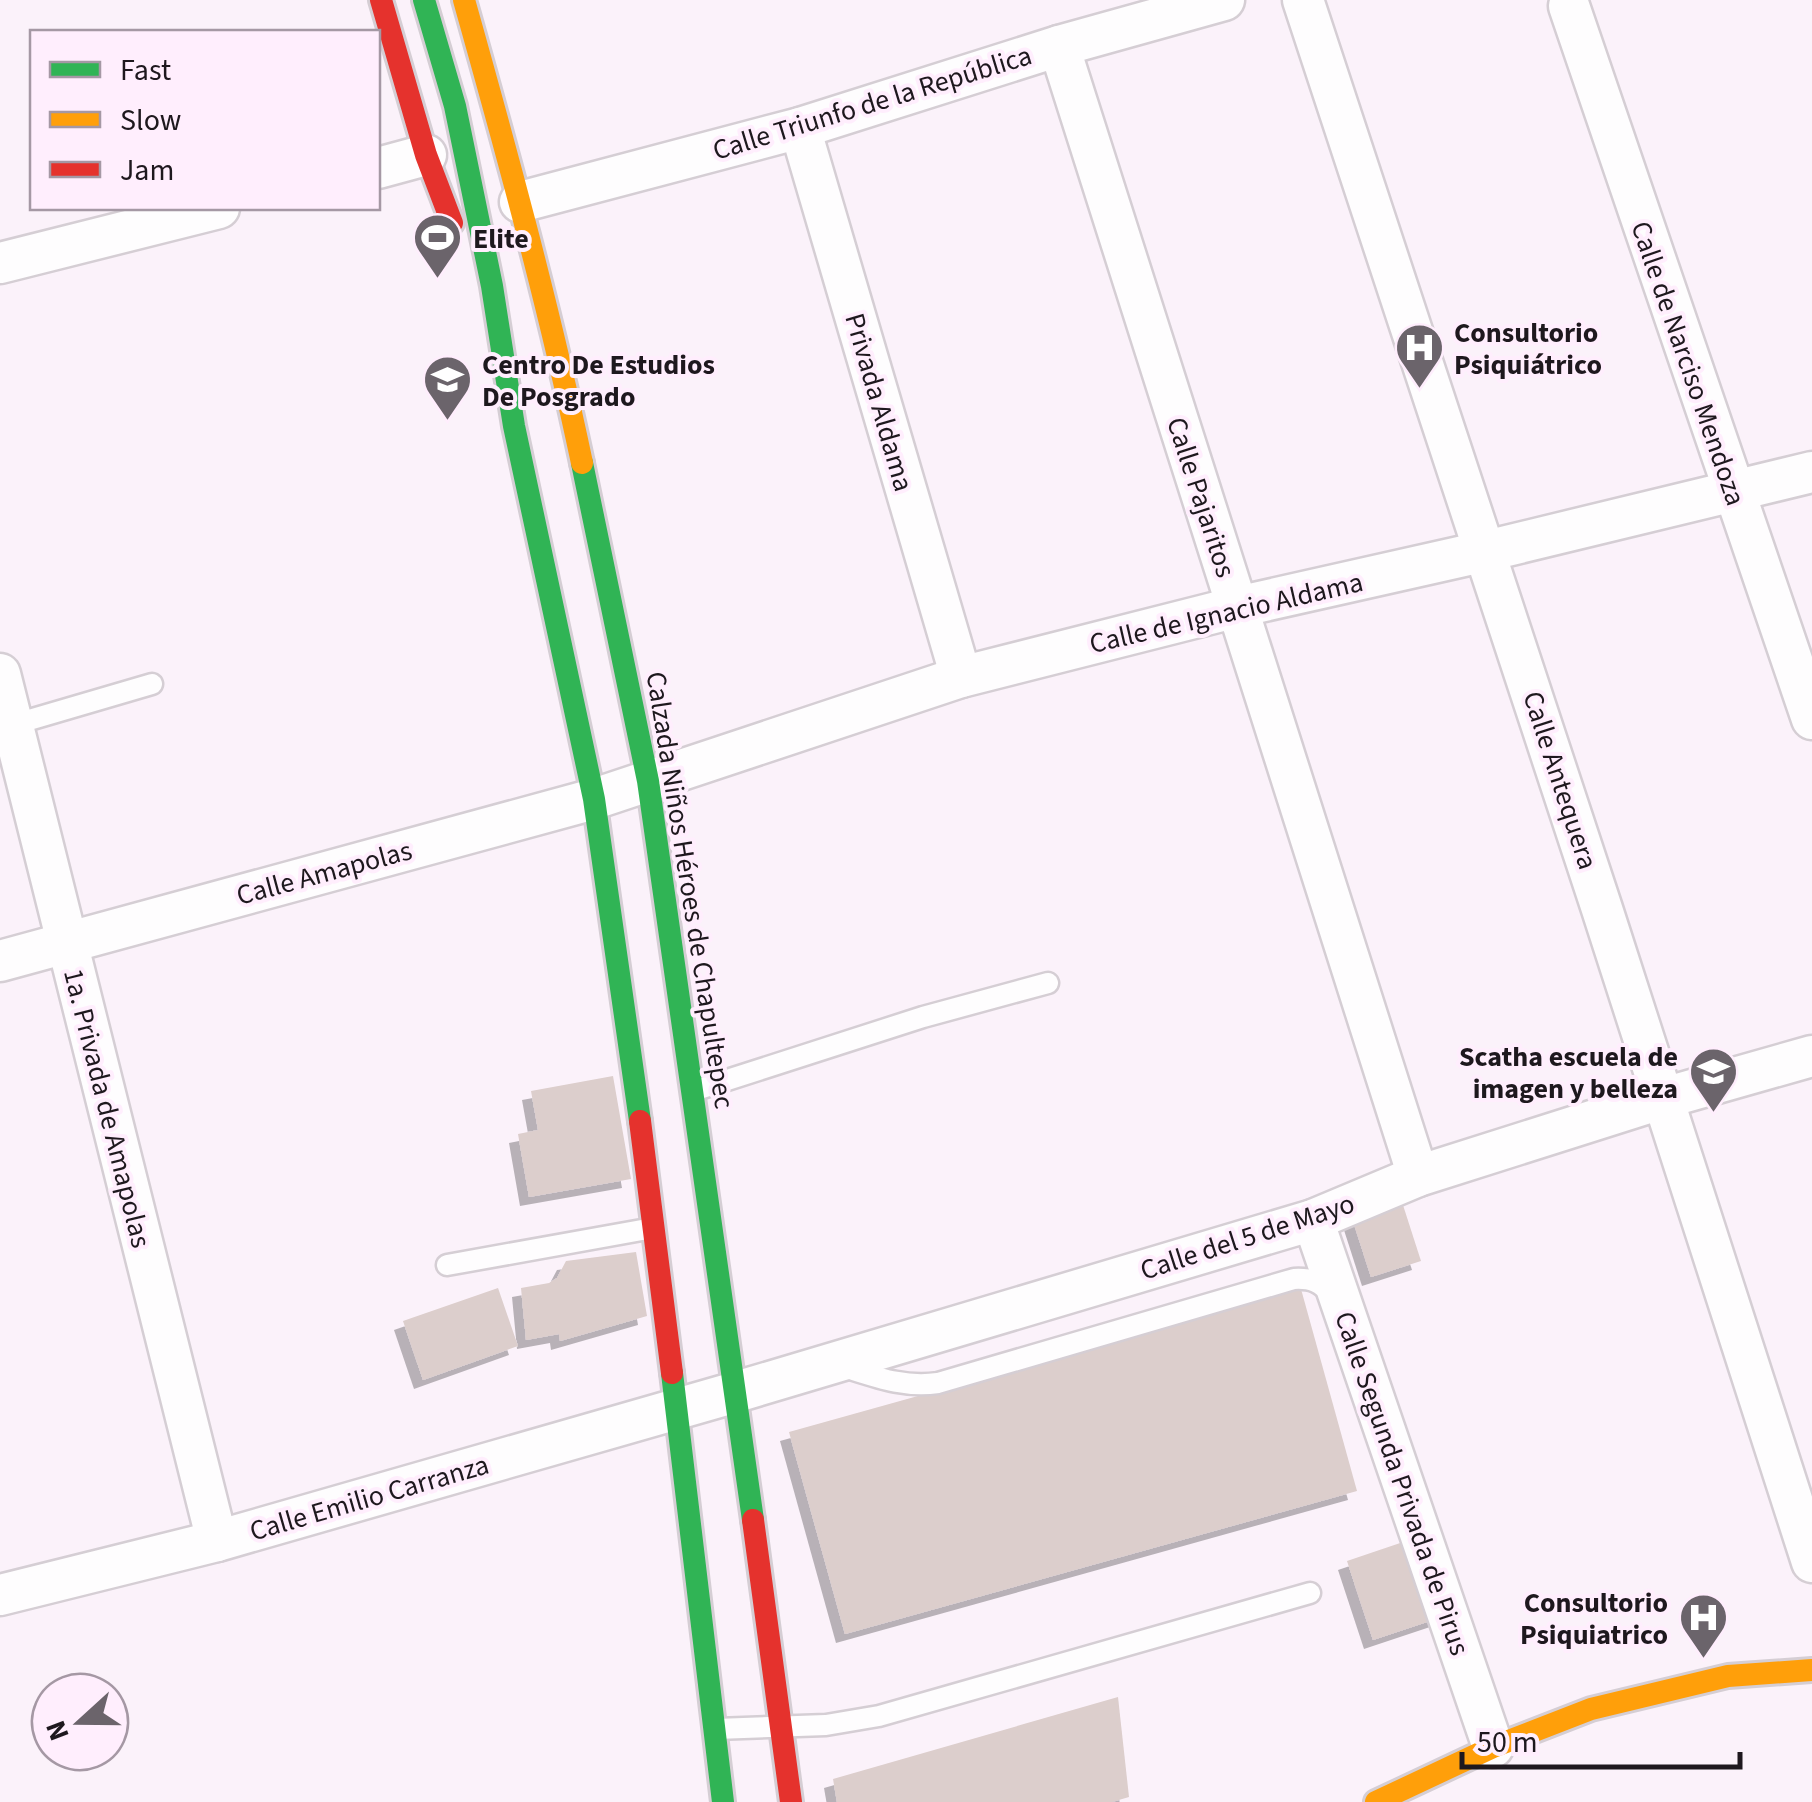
<svg xmlns="http://www.w3.org/2000/svg" width="1812" height="1802" font-family="'Source Sans 3',sans-serif">
<style>
.building{fill:#dccecc;filter:url(#shadow)}
.lines{fill:none;stroke-linecap:round;stroke-linejoin:round}
.lane-casing{stroke:#d5ced4;stroke-width:25}
.street-casing{stroke:#d5ced4;stroke-width:45}
.fast-casing{stroke:#d5ced4;stroke-width:28}
.slow-casing{stroke:#d5ced4;stroke-width:28}
.jam-casing{stroke:#d5ced4;stroke-width:28}
.lane{stroke:#fefdfe;stroke-width:20}
.street{stroke:#fefdfe;stroke-width:40}
.fast{stroke:#30b455;stroke-width:22}
.slow{stroke:#ff9f0a;stroke-width:22}
.jam{stroke:#e5322d;stroke-width:22}
.labels{text-anchor:middle;stroke-width:8;stroke-linejoin:round;paint-order:stroke}
.street-label{font-size:28px;fill:#1e181e;stroke:#ffeefd}
.poi-label{font-size:28px;font-weight:bold;fill:#1e181e;stroke:#ffeefd;text-anchor:start}
</style>
<defs>
<filter id="shadow"><feDropShadow dx="-9" dy="9" stdDeviation="0" flood-color="#0004"/></filter>
</defs>
<rect width="100%" height="100%" fill="#fbf2fa"/>
<g class="building">
<path d="M613 1076 631 1179 529 1197 518 1134 538 1130 531 1091Z"/>
<path d="M1402 1202 1421 1261 1371 1277 1352 1218Z"/>
<path d="M636 1252 647 1316 560 1341 559 1334 526 1340 521 1288 549 1283 557 1278 566 1261Z"/>
<path d="M498 1288 518 1346 423 1380 403 1321Z"/>
<path d="M1301 1289 1357 1491 845 1634 789 1432Z"/>
<path d="M1412 1539 1439 1618 1373 1640 1347 1561Z"/>
<path d="M1118 1697 1129 1797 1112 1802H837L833 1779Z"/>
</g>
<g class="lines">
<defs>
<g id="lane">
<path d="M12 725 152 684"/>
<path d="M696 1090 923 1017 1048 983"/>
<path d="M447 1265 653 1228"/>
<path d="M844 1367C876 1377 904 1388 938 1383L1294 1279C1312 1278 1320 1282 1332 1295"/>
<path d="M716 1729 826 1725 879 1716 1310 1593"/>
</g>
<g id="street">
<path d="M1303 0C1476 520 1646 1040 1812 1562"/>
<path d="M1569 6 1812 719"/>
<path d="M1059 46 1418 1176"/>
<path d="M800 128 961 677"/>
<path d="M378 168 426 155"/>
<path d="M520 202 800 128 1059 46 1224 0"/>
<path d="M0 263 219 208"/>
<path d="M0 674 217 1541"/>
<path d="M0 961 594 799 961 677 1237 607 1486 551 1812 472"/>
<path d="M1313 1220 1493 1747"/>
<path d="M0 1595 217 1541 736 1392 1313 1220 1418 1176 1664 1098 1812 1056"/>
</g>
<g id="fast">
<path d="M424 0 455 106 492 286 514 426 594 799 640 1121"/>
<path d="M582 463 648 781 753 1520"/>
<path d="M672 1373 723 1802"/>
</g>
<g id="slow">
<path d="M464 0C507 153 549 307 582 463"/>
<path d="M1376 1802 1493 1747 1591 1709 1728 1676 1812 1670"/>
</g>
<g id="jam">
<path d="M381 0 426 155 452 223"/>
<path d="M640 1121 672 1373"/>
<path d="M753 1520 791 1802"/>
</g>
</defs>
<use href="#lane" class="lane-casing"/>
<use href="#street" class="street-casing"/>
<use href="#fast" class="fast-casing"/>
<use href="#slow" class="slow-casing"/>
<use href="#jam" class="jam-casing"/>
<use href="#lane" class="lane"/>
<use href="#street" class="street"/>
<use href="#fast" class="fast"/>
<use href="#slow" class="slow"/>
<use href="#jam" class="jam"/>
</g>
<defs>
<symbol id="stadium-pin" viewBox="-11 -11 22 30"><path d="M0 17L-7.5 6A9.5 9.5 0 1 1 7.5 6Z" fill="#6b646b" stroke="#ffeefd"/><path d="M0-5a6.5 5 0 1 0 0 10a6.5 5 0 1 0 0-10ZM-3.5-1.8h7v3.6h-7Z" fill="#fff"/></symbol>
<symbol id="hospital-pin" viewBox="-11 -11 22 30"><path d="M0 17L-7.5 6A9.5 9.5 0 1 1 7.5 6Z" fill="#6b646b" stroke="#ffeefd"/><path d="M-5-5h3v3.5h4V-5h3V5h-3V1.5h-4V5h-3Z" fill="#fff"/></symbol>
<symbol id="university-pin" viewBox="-11 -11 22 30"><path d="M0 17L-7.5 6A9.5 9.5 0 1 1 7.5 6Z" fill="#6b646b" stroke="#ffeefd"/><path d="M0-5L7-2L0 1L-7-2ZM-4 1L0 2.5L4 1V4Q0 6-4 4Z" fill="#fff"/></symbol>
</defs>
<g fill-rule="evenodd">
<use href="#stadium-pin" x="410" y="210" width="55" height="75"/>
<use href="#hospital-pin" x="1392" y="320" width="55" height="75"/>
<use href="#university-pin" x="420" y="352" width="55" height="75"/>
<use href="#university-pin" x="1686" y="1044" width="55" height="75"/>
<use href="#hospital-pin" x="1676" y="1590" width="55" height="75"/>
</g>
<g class="labels">
<g class="street-label">
<text transform="translate(872 102) rotate(-17)" y="10">Calle Triunfo de la República</text>
<text transform="translate(1689 363) rotate(71)" y="10">Calle de Narciso Mendoza</text>
<text transform="translate(880 402) rotate(74)" y="10">Privada Aldama</text>
<text transform="translate(1202 497) rotate(72)" y="10">Calle Pajaritos</text>
<text transform="translate(1226 612) rotate(-13)" y="10">Calle de Ignacio Aldama</text>
<text transform="translate(1561 780) rotate(72)" y="10">Calle Antequera</text>
<text transform="translate(324 872) rotate(-15)" y="10">Calle Amapolas</text>
<text transform="translate(691 890) rotate(81)" y="10">Calzada Niños Héroes de Chapultepec</text>
<text transform="translate(108 1108) rotate(76)" y="10">1a. Privada de Amapolas</text>
<text transform="translate(1247 1236) rotate(-18)" y="10">Calle del 5 de Mayo</text>
<text transform="translate(1403 1483) rotate(71)" y="10">Calle Segunda Privada de Pirus</text>
<text transform="translate(369 1497) rotate(-16)" y="10">Calle Emilio Carranza</text>
</g>
<g class="poi-label">
<text x="473" y="248">Elite</text>
<text x="1454" y="342">Consultorio<tspan x="1454" dy="32">Psiquiátrico</tspan></text>
<text x="482" y="374">Centro De Estudios<tspan x="482" dy="32">De Posgrado</tspan></text>
<text x="1678" y="1066" text-anchor="end">Scatha escuela de<tspan x="1678" dy="32">imagen y belleza</tspan></text>
<text x="1668" y="1612" text-anchor="end">Consultorio<tspan x="1668" dy="32">Psiquiatrico</tspan></text>
</g>
</g>
<rect x="30" y="30" width="350" height="180" fill="#ffeefd" stroke="#a598a4" stroke-width="2.5"/>
<rect x="50" y="62" width="50" height="15" fill="#30b455" stroke="#a598a4" stroke-width="2.5"/>
<text x="120" y="80" font-size="30" fill="#1e181e">Fast</text>
<rect x="50" y="112" width="50" height="15" fill="#ff9f0a" stroke="#a598a4" stroke-width="2.5"/>
<text x="120" y="130" font-size="30" fill="#1e181e">Slow</text>
<rect x="50" y="162" width="50" height="15" fill="#e5322d" stroke="#a598a4" stroke-width="2.5"/>
<text x="120" y="180" font-size="30" fill="#1e181e">Jam</text>
<g transform="translate(80 1722) rotate(249)"><circle r="48" fill="#ffeefd" stroke="#a598a4" stroke-width="2.5"/>
<path d="M0-8L18 38L0 25L-18 38Z" fill="#6b646b"/>
<text y="-15" font-size="28" font-weight="bold" text-anchor="middle" fill="#1e181e">N</text>
</g>
<path d="M1462 1752v15h278v-15" fill="none" stroke="#1e181e" stroke-width="5"/>
<text x="1477" y="1752" font-size="30" fill="#1e181e" stroke="#ffeefd" stroke-width="8" paint-order="stroke">50 m</text>
</svg>
